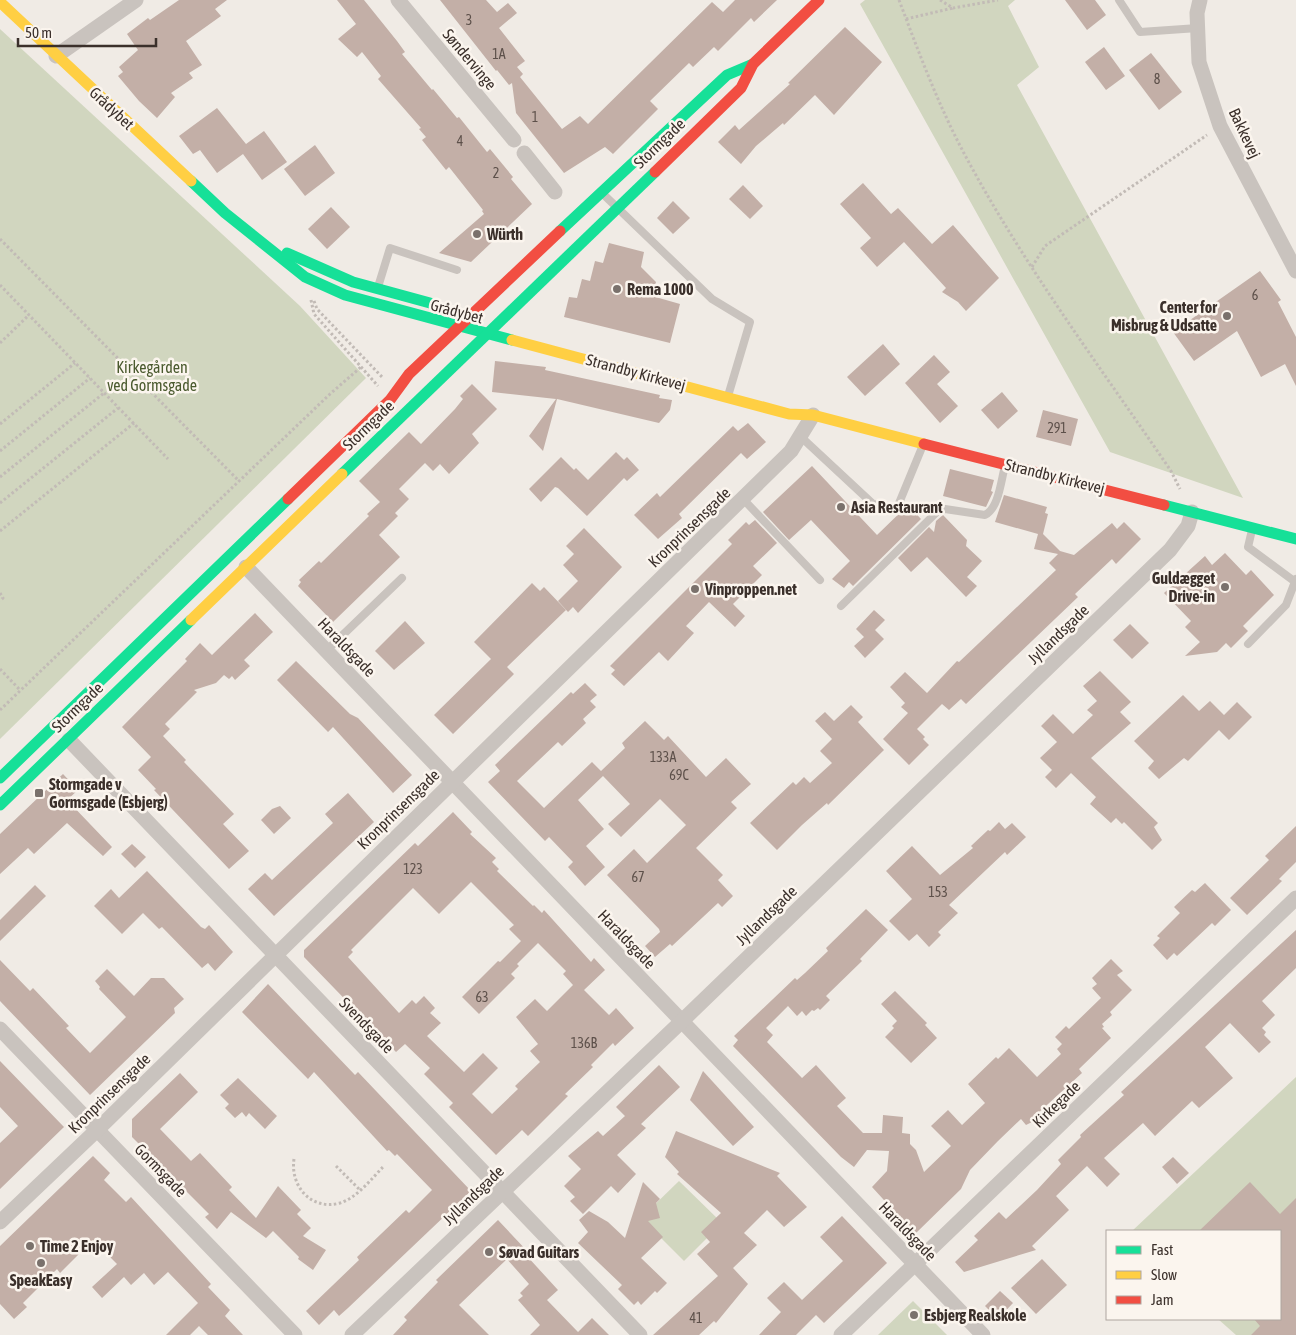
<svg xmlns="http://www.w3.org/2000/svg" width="1296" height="1335" font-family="'Asap Condensed',sans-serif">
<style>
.green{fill:#d1d6bf}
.building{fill:#c3afa7;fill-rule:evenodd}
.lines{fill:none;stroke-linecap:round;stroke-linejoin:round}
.path{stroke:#c2bbb6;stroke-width:3;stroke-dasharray:2.5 2.5;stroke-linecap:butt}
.lane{stroke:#c9c3be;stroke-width:8}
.street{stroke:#c9c3be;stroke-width:15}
.fast{stroke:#16e098;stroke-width:11}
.slow{stroke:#ffcf43;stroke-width:11}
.jam{stroke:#f24e42;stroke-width:11}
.poi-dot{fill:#7a716c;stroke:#fbf5ee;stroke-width:2}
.labels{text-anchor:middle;stroke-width:5;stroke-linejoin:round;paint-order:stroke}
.number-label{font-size:14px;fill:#5d504a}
.street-label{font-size:16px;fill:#3b302b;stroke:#fbf5ee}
.poi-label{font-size:16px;font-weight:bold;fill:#3b302b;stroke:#fbf5ee;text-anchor:start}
.park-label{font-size:16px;fill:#4a5a2e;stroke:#fbf5ee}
</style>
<rect width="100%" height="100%" fill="#f0ebe5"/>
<g class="green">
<path d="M865 0H1015L1008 6 1039 67 1017 85 1243 498 1110 452 860 4Z"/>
<path d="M0 29 300 306 366 378 0 739Z"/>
<path d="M1296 1077V1335H1236L1218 1319H1280V1231H1132Z"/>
<path d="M679 1181 722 1223 684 1261 641 1218Z"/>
<path d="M913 1301 947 1335H878Z"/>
</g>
<g class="building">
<path d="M179 0H227L215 9 221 16 186 41 202 65 189 73 193 78 171 93 175 97 157 118 139 101 118 76 123 72 119 67 138 50 127 34 148 18 150 20Z"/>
<path d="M337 0H364L397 41 405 52 402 54 432 90 433 89 457 118 459 117 487 152 490 149 513 177 511 179 532 204 471 262 439 253 484 214 482 211 483 210 449 167 446 170 422 140 426 137 419 129 421 128 378 79 381 76 362 52 357 57 338 39 356 24Z"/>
<path d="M440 0H486L497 12 508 3 517 13 499 28 525 61 517 67 523 74 520 77 562 129 580 116 588 124 712 2 723 12 735 0H777L754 22 751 18 718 51 714 47 693 67 689 63 650 101 658 109 613 154 605 147 564 173 516 113 512 83 509 85 497 70 496 71Z"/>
<path d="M1065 0H1095L1106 15 1087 30Z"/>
<path d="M845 27 882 62 834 115 815 95 784 125 783 123 756 146 741 164 718 142 735 125 739 130 790 84 788 83Z"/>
<path d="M1104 47 1125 76 1106 90 1085 62Z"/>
<path d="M1151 53 1182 92 1159 110 1129 70Z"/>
<path d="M217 108 246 144 264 131 287 162 262 180 243 154 217 173 200 150 193 154 179 136Z"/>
<path d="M315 145 335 173 305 196 284 169Z"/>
<path d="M863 183 891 214 898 208 932 244 953 225 999 278 966 311 958 302 942 292 946 288 904 242 877 267 860 248 871 238 840 204Z"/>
<path d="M743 185 763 206 750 219 729 199Z"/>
<path d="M673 201 690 218 673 234 657 218Z"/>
<path d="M331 207 350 227 327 249 308 229Z"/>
<path d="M609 243 644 252 641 267 656 282 652 296 680 304 670 343 564 317 569 297 577 298 582 279 590 281 595 261 603 263Z"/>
<path d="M1260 271 1281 300 1278 302 1296 337V386L1285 364 1261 377 1237 331 1194 361 1173 332Z"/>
<path d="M883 344 900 364 865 396 847 377Z"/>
<path d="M934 355 950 372 937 384 958 406 940 423 905 383Z"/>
<path d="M495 361 546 367 545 370 660 395 659 398 672 400 670 410 659 423 557 399 543 451 529 436 556 399 492 392Z"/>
<path d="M472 384 497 409 472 434 479 443 449 474 440 464 433 471 425 463 399 489 409 499 395 513 398 516 379 535 400 557 333 622 298 586 301 582 299 580 319 561 321 563 369 516 367 514 380 502 359 481 409 432 421 444 455 409 463 399 460 396Z"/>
<path d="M1002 392 1018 411 998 429 981 410Z"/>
<path d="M1043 410 1078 419 1071 446 1036 437Z"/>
<path d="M748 423 766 442 747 459 741 453 679 514 682 518 658 539 634 515 657 493 660 497 733 426 738 431Z"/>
<path d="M616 452 624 460 627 457 639 470 627 481 624 478 587 516 558 488 555 487 541 502 529 489 561 457 574 470 576 468 588 480Z"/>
<path d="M812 466 877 535 908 505 921 519 853 586 849 582 844 588 832 579 850 561 811 520 789 540 763 512Z"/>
<path d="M950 469 994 480 991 491 993 492 986 507 943 496Z"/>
<path d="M1004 495 1047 507 1045 513 1048 514 1043 534 1060 551 1074 555 1112 523 1117 529 1124 522 1141 539 1116 564 1112 559 1075 594 1078 597 966 704 961 699 949 710 942 704 917 729 925 737 923 739 929 745 909 765 883 739 908 713 901 707 905 703 890 687 905 672 927 693 957 661 959 662 1056 570 1049 563 1058 554 1034 549 1038 534 995 522Z"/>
<path d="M943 515 967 540 966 546 982 561 967 577 977 586 966 597 927 557 911 572 898 558 929 527 934 532 936 521Z"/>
<path d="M755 520 777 543 753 566 762 575 733 604 745 616 735 627 709 602 686 626 694 633 668 661 659 652 624 686 611 674 615 670 610 666 732 544 728 540 746 522 749 525Z"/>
<path d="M584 528 622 567 578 613 573 607 568 612 558 601 578 581 563 565 574 554 566 546Z"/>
<path d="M1225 553 1246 575 1251 570 1274 595 1243 626 1248 631 1231 648 1226 643 1217 652 1185 656 1200 642 1185 627 1191 621 1164 593 1205 556 1212 565Z"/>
<path d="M532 583 540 591 544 587 566 610 507 667 514 674 453 734 434 715 491 659 474 642Z"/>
<path d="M874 610 885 620 875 630 884 639 865 658 854 646 864 637 856 629Z"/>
<path d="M255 613 273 632 244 660 250 666 235 680 232 676 229 679 224 675 216 683 194 690 197 692 165 724 170 729 163 736 186 760 184 762 234 814 223 824 249 851 229 869 154 790 156 789 138 770 151 757 122 727 187 661 185 659 200 643 212 655Z"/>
<path d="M405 621 425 643 394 670 375 651Z"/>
<path d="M1130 624 1149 643 1132 659 1113 640Z"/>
<path d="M296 661 350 714 358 718 412 775 393 793 333 727 328 732 277 680Z"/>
<path d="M1100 671 1131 702 1120 712 1131 723 1091 758 1158 823 1154 827 1162 840 1152 850 1124 822 1122 824 1116 818 1111 823 1090 804 1096 797 1071 773 1056 788 1045 777 1052 770 1040 758 1057 742 1041 726 1053 714 1073 734 1093 715 1087 710 1097 701 1083 686Z"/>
<path d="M585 683 597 695 590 701 596 707 583 719 586 723 562 746 558 742 517 781 544 808 592 762 601 771 625 748 622 743 645 721 664 740 668 736 706 777 726 758 751 784 731 802 737 808 696 848 723 875 718 880 733 896 722 907 718 903 672 946 670 944 655 957 645 946 660 932 659 929 607 875 634 849 647 863 686 825 660 799 621 837 608 824 630 804 603 776 578 800 604 829 586 846 605 867 585 886 568 867 573 862 549 837 545 841 488 782 500 771 495 765 571 692 573 694Z"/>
<path d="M1183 695 1199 711 1210 701 1224 715 1237 702 1252 717 1229 740 1219 730 1188 761 1184 758 1159 779 1148 768 1154 761 1134 741Z"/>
<path d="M851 705 863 717 858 722 884 750 828 805 827 803 802 825 777 850 750 823 793 782 796 785 804 777 810 783 832 763 820 751 832 739 815 721 825 712 834 721Z"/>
<path d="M63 774 78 790 67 800 112 847 103 856 67 823 34 854 28 848 0 874V834Z"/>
<path d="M348 793 374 822 274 916 248 889 265 873 272 880 333 823 325 814Z"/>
<path d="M280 806 291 818 274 834 261 820 272 809Z"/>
<path d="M453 812 472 832 470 834 496 858 492 862 499 869 497 871 533 906 534 905 542 913 544 910 591 962 594 958 605 970 584 990 609 1015 616 1008 634 1028 615 1046 613 1043 591 1065 593 1067 565 1094 568 1096 528 1136 522 1130 496 1155 449 1107 453 1103 424 1074 430 1068 405 1044 396 1052 304 957V950L415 843 418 846ZM471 882 514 925 509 929 521 941 500 962 498 961 462 997 479 1014 515 978 511 974 519 966 517 964 538 943 566 971 563 974 573 985 547 1011 535 999 516 1017 538 1044 530 1051 540 1062 515 1086 518 1089 492 1114 472 1094 498 1068 483 1053 464 1072 427 1036 441 1023 430 1013 435 1008 424 996 416 1004 412 1000 399 1013 348 957 353 952 351 950 413 888 439 914Z"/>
<path d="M999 822 1005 829 1012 823 1026 837 1007 855 1005 852 949 905 958 913 938 932 941 935 929 947 917 934 909 941 889 921 912 899 886 871 912 846 940 875 973 848 971 846 988 830 990 831Z"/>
<path d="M1296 826V862L1279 879 1282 881 1247 915 1230 898 1269 860 1265 856Z"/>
<path d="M132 844 146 857 135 868 121 854Z"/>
<path d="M147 871 201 927 205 929 209 925 233 952 215 971 208 963 202 968 162 927 159 929 143 913 122 934 94 906 111 889 119 898Z"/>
<path d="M1205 883 1231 910 1215 926 1212 923 1177 956 1174 953 1167 960 1153 945 1160 938 1157 936 1180 913 1174 907 1192 890 1195 892Z"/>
<path d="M35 885 46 896 0 941V920Z"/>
<path d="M866 909 888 930 860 959 862 961 826 996 830 1000 820 1010 818 1008 814 1011 812 1010 806 1016 802 1011 797 1016 788 1006 766 1028 773 1035 767 1042 802 1078 816 1065 846 1098 837 1106 863 1133H882L883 1115 903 1117 902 1133 910 1134V1144L916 1150 924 1172 951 1146 931 1126 948 1110 962 1125 985 1103 968 1084 996 1057 998 1059 1009 1048 1037 1077 1061 1054 1057 1049 1062 1044 1055 1037 1066 1026 1069 1029 1101 998 1092 988 1097 984 1092 978 1111 959 1123 971 1117 975 1132 990 1110 1012 1112 1015 1102 1024 1104 1027 1102 1028 1111 1038 1079 1069 1082 1073 1036 1115 1032 1122 1026 1125 1021 1119 998 1141 970 1170 961 1189 915 1234 872 1187 887 1171 889 1151 867 1150 854 1167 841 1157 733 1046 738 1040 734 1036 795 978 797 980 805 973 828 951 826 948Z"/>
<path d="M1296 930V968L1262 1001 1275 1015 1262 1028 1266 1032 1264 1035 1271 1042 1259 1053 1230 1023 1205 1047 1233 1078 1199 1108 1192 1101 1155 1136 1143 1123 1104 1158 1120 1174 1107 1187 1087 1166 1056 1196 1069 1210 1032 1246 1036 1250 964 1272 955 1262 978 1240 974 1236 999 1212 1006 1219 1037 1190 1061 1164 1058 1160 1081 1137 1080 1135 1124 1095 1121 1092Z"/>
<path d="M0 960 30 991 33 988 69 1026 66 1028 90 1053 126 1017 99 989 100 987 95 981 107 969 134 996 151 978H164L184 999 174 1008 175 1013 90 1095 0 1001Z"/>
<path d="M268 984 355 1075 358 1072 471 1191 348 1308 339 1316 334 1310 319 1325 306 1311 359 1260 357 1257 406 1210 409 1213 432 1190 397 1154 395 1156 389 1150 387 1151 314 1072 308 1079 242 1012Z"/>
<path d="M895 991 927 1023 925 1025 937 1038 911 1063 885 1037 894 1028 892 1026 897 1021 881 1004Z"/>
<path d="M0 1061 64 1127 0 1189V1143L18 1126 0 1107Z"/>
<path d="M659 1065 680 1087 641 1124 646 1128 617 1155 636 1174 618 1193 611 1186 583 1214 570 1201 575 1197 564 1186 581 1169 568 1156 598 1131 603 1136 625 1116 616 1107Z"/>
<path d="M703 1071 754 1127 733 1146 690 1100Z"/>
<path d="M180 1073 198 1092 160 1129 191 1161 200 1153 232 1187 229 1190 256 1218 278 1186 301 1210 297 1214 311 1228 303 1236 326 1250 313 1270 298 1259 299 1257 273 1231 266 1238 231 1212 217 1229 205 1217 209 1214 132 1137V1119Z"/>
<path d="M238 1078 277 1116 265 1129 249 1113 246 1117 242 1112 235 1118 225 1108 229 1104 220 1095Z"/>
<path d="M676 1131 780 1173 777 1176 807 1207 784 1227 767 1210 744 1233 757 1245 733 1268 748 1284 716 1323 714 1321 699 1335H653L718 1276 697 1254 710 1242 701 1232 721 1213 677 1174 679 1172 665 1157Z"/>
<path d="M93 1156 110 1173 104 1180 126 1202 131 1197 211 1284 208 1287 230 1310 225 1316 243 1335H208L199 1326 190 1335H166L198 1303 168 1272 154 1285 144 1273 131 1285 124 1277 102 1298 92 1287 117 1264 93 1240 60 1273 57 1269 23 1303 27 1307 14 1319 0 1304V1246Z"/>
<path d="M1173 1157 1189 1173 1177 1184 1162 1167Z"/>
<path d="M643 1182 660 1199 656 1203 660 1218 648 1221 663 1237 641 1258 667 1283 657 1293 655 1291 641 1305 638 1301 634 1305 618 1289 622 1285 578 1243 588 1232 579 1220 589 1211 608 1222 625 1238Z"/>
<path d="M1250 1182 1280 1214 1296 1198V1335H1251L1260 1326 1254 1319H1280V1231H1199Z"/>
<path d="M842 1216 887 1263 824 1323 816 1315 796 1335H759L781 1312 767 1298 784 1282 802 1300 843 1261 820 1237Z"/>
<path d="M498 1220 529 1253 526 1255 558 1290 547 1300 578 1332 592 1318 609 1335H530L540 1325 518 1300 523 1296 520 1293 529 1284 507 1259 459 1305 489 1335H393L407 1320 404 1317 438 1282 436 1280Z"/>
<path d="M1042 1259 1067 1285 1036 1314 1011 1288Z"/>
<path d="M1000 1291 1013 1303 998 1319 985 1306Z"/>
</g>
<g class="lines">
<g class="path">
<path d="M899 0C919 53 939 107 966 157 1025 267 1101 368 1171 471L1180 489"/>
<path d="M940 0 953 8 998 0"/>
<path d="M906 19 953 8"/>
<path d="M0 239 239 481"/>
<path d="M1032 267 1045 246 1207 135"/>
<path d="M0 285 168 459"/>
<path d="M311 300 314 314 378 386"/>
<path d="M314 301 317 309 383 378"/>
<path d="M0 343 29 315"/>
<path d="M0 424 75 363"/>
<path d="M0 451 90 378"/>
<path d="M0 477 104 393"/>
<path d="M0 503 118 408"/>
<path d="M0 531 134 423"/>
<path d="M0 593 3 598 0 601"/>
<path d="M0 669 20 690"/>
<path d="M0 710 330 394 361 367"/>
<path d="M294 1159C290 1186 311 1211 340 1203 357 1198 372 1178 384 1166"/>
<path d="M336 1166 360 1190"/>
</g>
<g class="lane">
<path d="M1119 0 1140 32 1198 28"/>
<path d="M602 193 712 299 750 322 728 396"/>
<path d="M378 287 390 248 457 270"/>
<path d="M801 437 873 504 897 508 923 445"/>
<path d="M743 499 820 580"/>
<path d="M1252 530 1248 547 1294 581"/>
<path d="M841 606 939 510 945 509 985 515C999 508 1001 480 1005 466"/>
<path d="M1248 644 1286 605 1296 579"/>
<path d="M326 651 402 578"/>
</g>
<g class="street">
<path d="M398 0 514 140"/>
<path d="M1200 0 1197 13 1199 62 1220 126 1296 271"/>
<path d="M56 56 136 0"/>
<path d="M524 153 555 192"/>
<path d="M246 567 983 1335"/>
<path d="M69 740 640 1335"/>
<path d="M0 1029 295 1335"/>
<path d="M0 1222 98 1129 791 451 813 415"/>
<path d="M352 1335 682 1021 1170 550 1188 526 1192 512"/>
<path d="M841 1335 1296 898"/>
</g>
<g class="fast">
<path d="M191 181 225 213 305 277 345 295 512 340"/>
<path d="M560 231 727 75 753 64"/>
<path d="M287 253 353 282 430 303"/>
<path d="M342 474 655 172"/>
<path d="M1164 505 1296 539"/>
<path d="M0 778 288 499"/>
<path d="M0 805 191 620"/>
</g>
<g class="slow">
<path d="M0 2 191 181"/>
<path d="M512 340 789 414 813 415 924 444"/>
<path d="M191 620 342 474"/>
</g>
<g class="jam">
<path d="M655 172 741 88 753 64 819 0"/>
<path d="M924 444 1164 505"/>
<path d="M288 499 390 400 409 374 560 231"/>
</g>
</g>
<g class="poi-dot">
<circle cx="477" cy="234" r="5"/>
<circle cx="617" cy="289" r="5"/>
<circle cx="1227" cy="316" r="5"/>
<circle cx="841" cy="507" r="5"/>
<circle cx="1225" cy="587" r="5"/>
<circle cx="695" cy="589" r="5"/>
<rect x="34" y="788" width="10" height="10" rx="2.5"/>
<circle cx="30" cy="1246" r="5"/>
<circle cx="489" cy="1252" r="5"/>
<circle cx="41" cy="1263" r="5"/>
<circle cx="914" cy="1315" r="5"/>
</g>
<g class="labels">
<g class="number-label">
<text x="469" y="25">3</text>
<text x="499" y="59">1A</text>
<text x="1157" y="84">8</text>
<text x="535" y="122">1</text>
<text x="460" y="146">4</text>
<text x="496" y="178">2</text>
<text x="1255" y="300">6</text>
<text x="1057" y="433">291</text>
<text x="663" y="762">133A</text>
<text x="679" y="780">69C</text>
<text x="413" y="874">123</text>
<text x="638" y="882">67</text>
<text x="938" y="897">153</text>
<text x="482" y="1002">63</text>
<text x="584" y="1048">136B</text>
<text x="696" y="1323">41</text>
</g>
<g class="street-label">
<text transform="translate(470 59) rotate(50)" y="6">Søndervinge</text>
<text transform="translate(112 108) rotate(43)" y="6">Grådybet</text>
<text transform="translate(1245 133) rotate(65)" y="6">Bakkevej</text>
<text transform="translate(659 143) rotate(-44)" y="6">Stormgade</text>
<text transform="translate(457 311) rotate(15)" y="6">Grådybet</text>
<text transform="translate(636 372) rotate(15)" y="6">Strandby Kirkevej</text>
<text transform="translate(368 425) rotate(-44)" y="6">Stormgade</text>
<text transform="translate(1055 476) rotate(14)" y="6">Strandby Kirkevej</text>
<text transform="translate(689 527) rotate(-44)" y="6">Kronprinsensgade</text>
<text transform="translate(1058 634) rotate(-44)" y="6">Jyllandsgade</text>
<text transform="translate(347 647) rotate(46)" y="6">Haraldsgade</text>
<text transform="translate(77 707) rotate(-44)" y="6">Stormgade</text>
<text transform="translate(398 809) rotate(-44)" y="6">Kronprinsensgade</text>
<text transform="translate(766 915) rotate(-44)" y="6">Jyllandsgade</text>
<text transform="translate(627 939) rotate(46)" y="6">Haraldsgade</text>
<text transform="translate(367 1025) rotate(46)" y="6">Svendsgade</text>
<text transform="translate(109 1093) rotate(-44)" y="6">Kronprinsensgade</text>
<text transform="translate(1056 1104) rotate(-44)" y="6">Kirkegade</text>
<text transform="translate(161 1170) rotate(46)" y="6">Gormsgade</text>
<text transform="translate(473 1195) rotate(-44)" y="6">Jyllandsgade</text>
<text transform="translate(908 1231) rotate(46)" y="6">Haraldsgade</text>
</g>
<g class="poi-label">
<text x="487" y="240">Würth</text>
<text x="627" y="295">Rema 1000</text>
<text x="1217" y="313" text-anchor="end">Center for<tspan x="1217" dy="18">Misbrug &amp; Udsatte</tspan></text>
<text x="851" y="513">Asia Restaurant</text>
<text x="1215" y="584" text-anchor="end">Guldægget<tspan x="1215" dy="18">Drive-in</tspan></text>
<text x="705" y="595">Vinproppen.net</text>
<text x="49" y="790">Stormgade v<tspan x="49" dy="18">Gormsgade (Esbjerg)</tspan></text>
<text x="40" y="1252">Time 2 Enjoy</text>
<text x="499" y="1258">Søvad Guitars</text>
<text x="41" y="1286" text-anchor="middle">SpeakEasy</text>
<text x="924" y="1321">Esbjerg Realskole</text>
</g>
<g class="park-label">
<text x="152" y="373">Kirkegården<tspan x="152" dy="18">ved Gormsgade</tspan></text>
</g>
</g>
<rect x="1106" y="1230" width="175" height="90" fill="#fbf5ee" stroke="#aea6a0"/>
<rect x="1116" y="1246" width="25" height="8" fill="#16e098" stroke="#aea6a0"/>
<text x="1151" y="1255" font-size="15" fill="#3b302b">Fast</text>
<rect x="1116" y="1271" width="25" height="8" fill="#ffcf43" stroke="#aea6a0"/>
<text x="1151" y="1280" font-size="15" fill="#3b302b">Slow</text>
<rect x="1116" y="1296" width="25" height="8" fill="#f24e42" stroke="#aea6a0"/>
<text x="1151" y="1305" font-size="15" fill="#3b302b">Jam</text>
<path d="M18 38v8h138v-8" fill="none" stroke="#3b302b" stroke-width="2.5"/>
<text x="25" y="38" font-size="15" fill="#3b302b" stroke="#fbf5ee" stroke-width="4" paint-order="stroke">50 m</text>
</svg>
